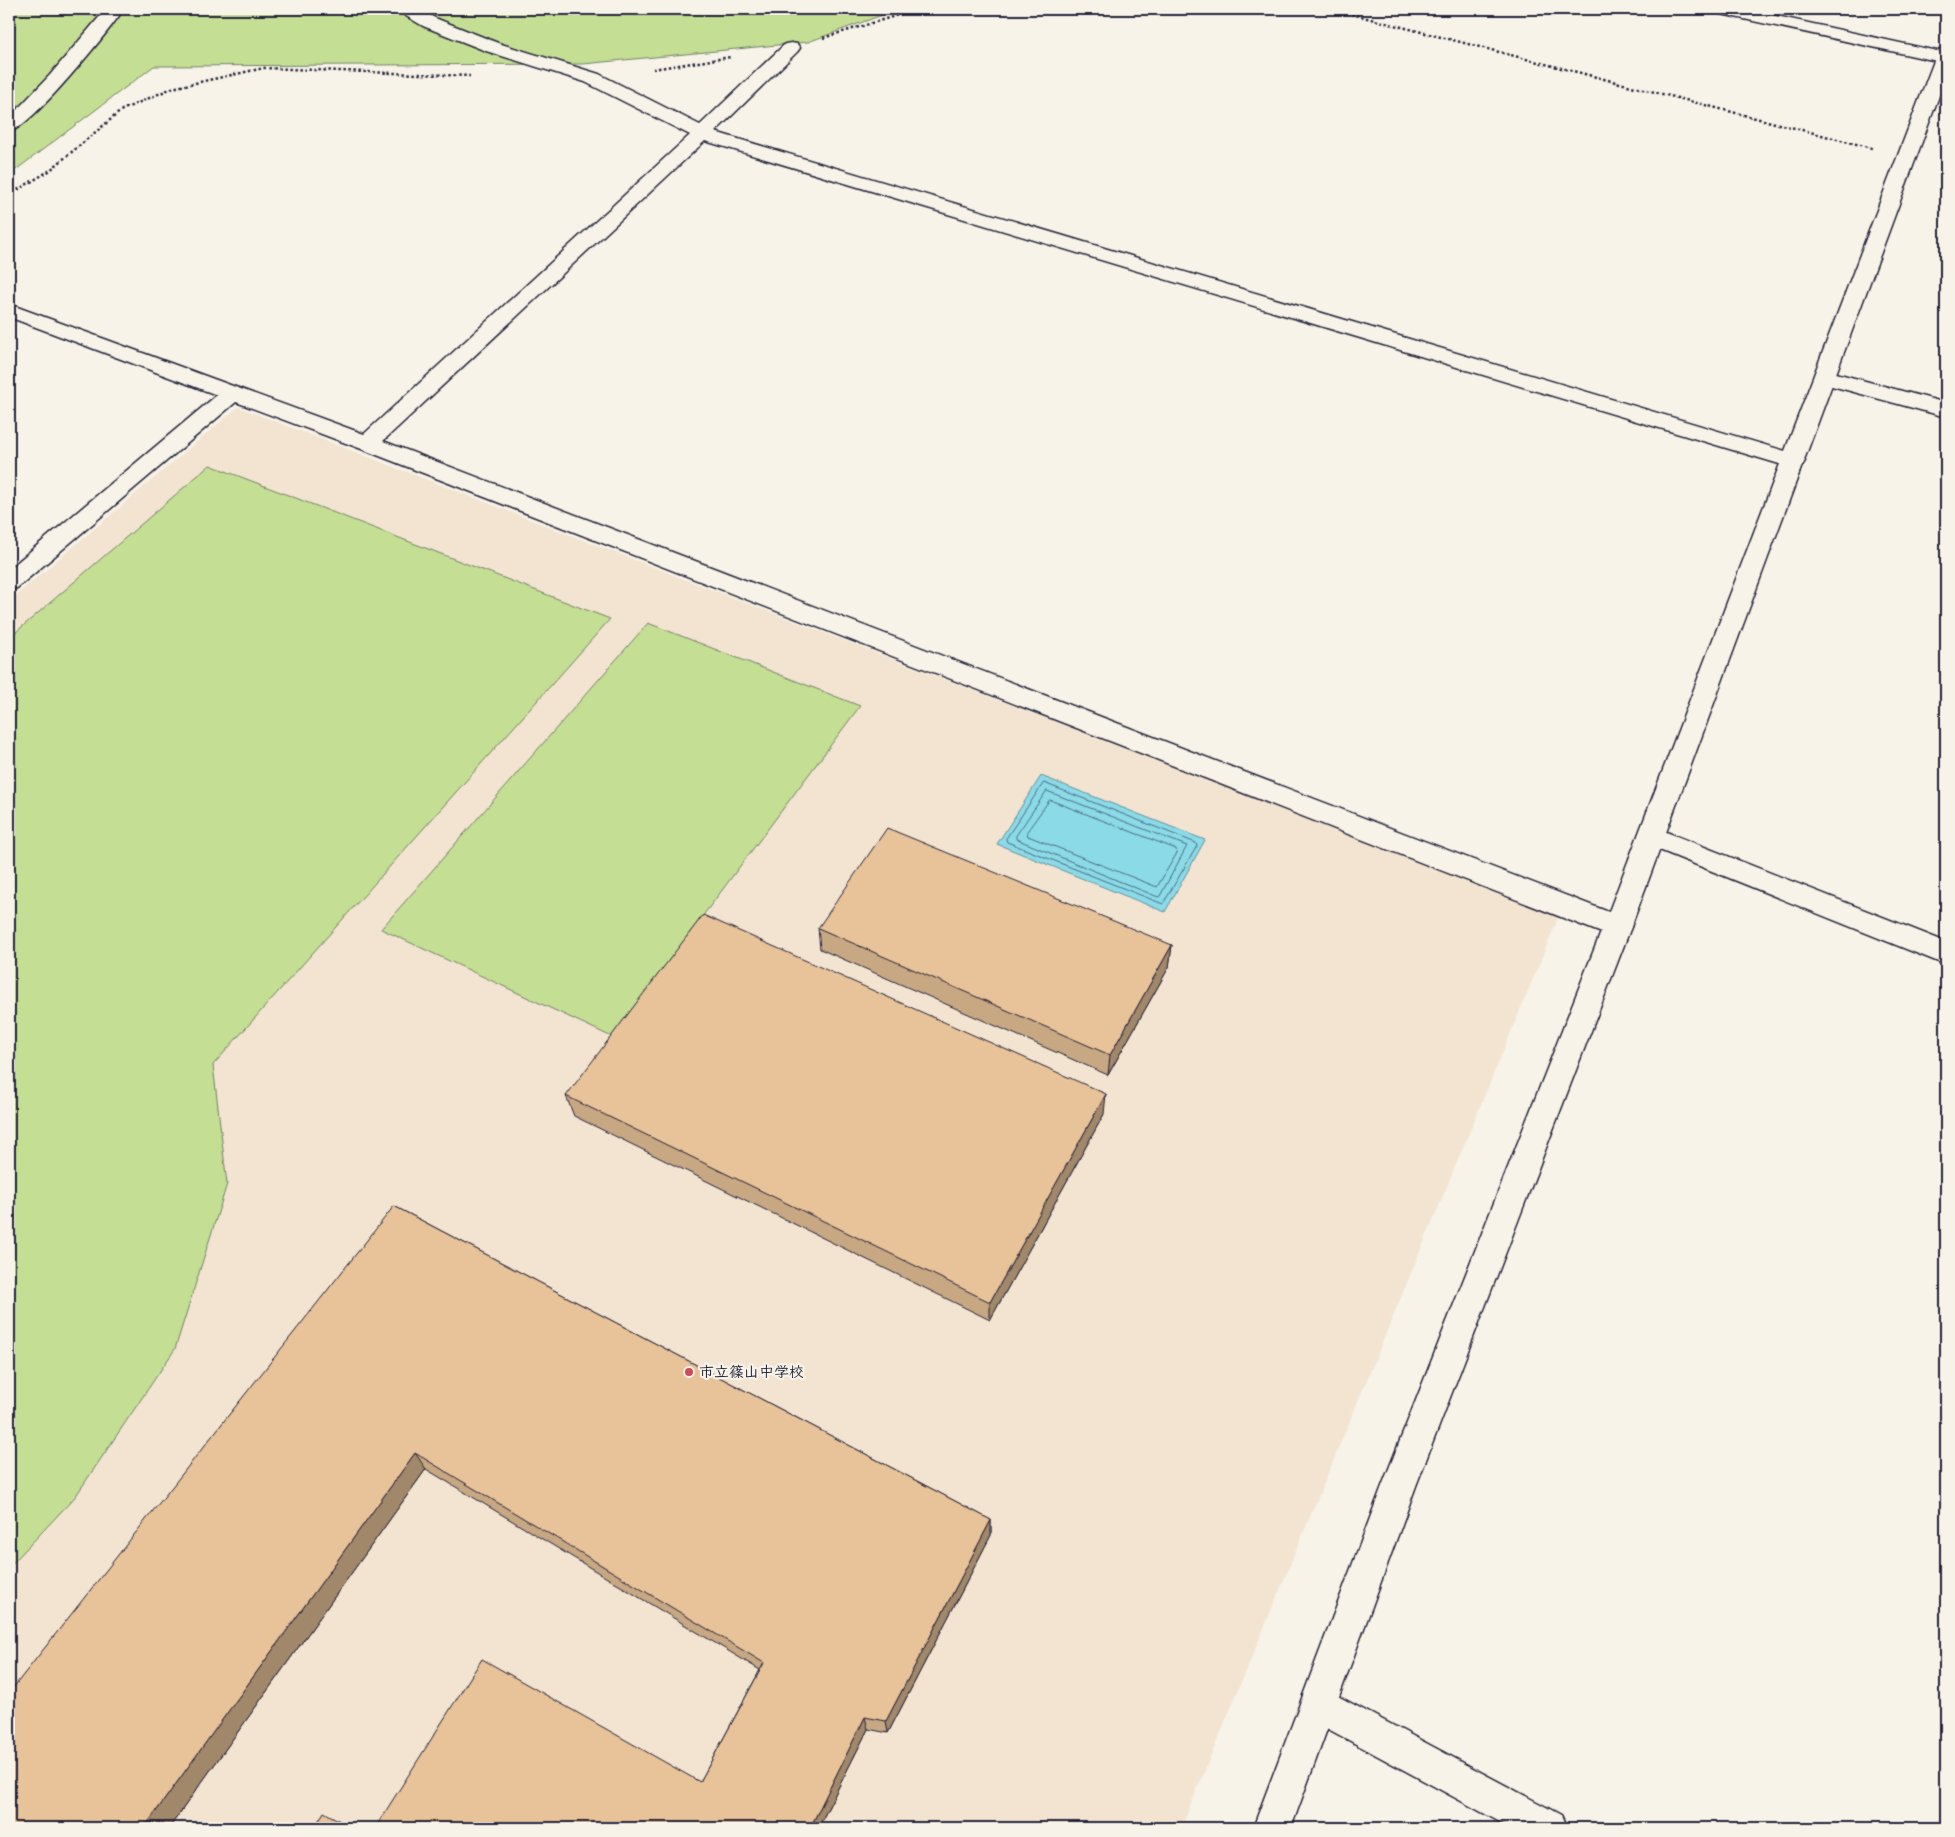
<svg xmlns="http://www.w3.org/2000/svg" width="1955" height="1837" font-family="'Comic Neue','Klee One',sans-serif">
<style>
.built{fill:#f2e4d0}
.green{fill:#c4de94;stroke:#738068}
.water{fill:#8bdae7;stroke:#6190a2}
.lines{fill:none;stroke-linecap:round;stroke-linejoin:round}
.shore{stroke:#4c6c80;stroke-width:1}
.service-casing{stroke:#22223b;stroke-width:3}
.minor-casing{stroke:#22223b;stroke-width:3}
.tertiary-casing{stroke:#22223b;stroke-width:3}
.path{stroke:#22223b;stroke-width:2.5;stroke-dasharray:2.5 2.5;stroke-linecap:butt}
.service{fill:#f7f3e8;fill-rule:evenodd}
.minor{fill:#f7f3e8;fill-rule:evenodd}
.tertiary{fill:#f7f3e8;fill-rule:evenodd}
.wall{fill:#c8a783;stroke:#22223b}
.shaded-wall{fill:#a2886a;stroke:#22223b}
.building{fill:#e8c298;stroke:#22223b}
.poi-dot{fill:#d1495b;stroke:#f7f3e8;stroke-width:2}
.labels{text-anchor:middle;stroke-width:4.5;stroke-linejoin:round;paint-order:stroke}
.poi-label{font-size:15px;font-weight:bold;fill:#22223b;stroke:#f7f3e8;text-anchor:start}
</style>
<rect width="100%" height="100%" fill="#f7f3e8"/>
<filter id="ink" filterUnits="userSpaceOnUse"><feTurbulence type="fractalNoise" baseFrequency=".02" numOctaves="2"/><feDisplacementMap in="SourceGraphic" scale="10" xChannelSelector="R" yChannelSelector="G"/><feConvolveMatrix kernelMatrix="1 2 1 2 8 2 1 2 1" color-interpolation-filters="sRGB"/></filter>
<g filter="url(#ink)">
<path class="built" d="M238 407 1559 916 1181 1828H9V601Z"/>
<g class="green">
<path d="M9 9H899L808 42 583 64 154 66 9 175Z"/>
<path d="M210 465 610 619 213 1065 227 1184 175 1349 75 1497 9 1567V638Z"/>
<path d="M648 623 860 706 612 1037 381 929Z"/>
</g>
<path class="water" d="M1041 776 1205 840 1165 912 997 844Z"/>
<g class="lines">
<g class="shore">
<path d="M1044 783 1196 843 1197 846 1163 904 1007 842 1006 839Z"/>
<path d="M1047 791 1187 846 1160 896 1158 897 1016 839V836Z"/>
<path d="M1050 800 1176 849 1177 853 1157 887 1028 836 1027 832Z"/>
</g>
<defs>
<path id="service" d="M1825 370 1946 403V417L1817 382 1814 377 1817 372Z"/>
<g id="minor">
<path d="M106 9H124C108 32 32 127 9 132V118L50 75Z"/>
<path d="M398 9H419L435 18 498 43 599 74 700 125 785 44 791 43 797 44 800 48 797 52 715 132 1802 456 1805 461 1802 466 1794 469 1786 466 705 141 383 441 1627 919 1631 927 1627 935 1617 938 1607 935 359 448 236 402 17 588 9 590V569L217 395 9 317V304L364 434 690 135 585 82 486 51 423 26 401 13Z"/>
<path d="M1712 9H1744L1946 53V63L1721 14 1715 13Z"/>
<path d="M1651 826 1946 942V965L1642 843 1638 836 1642 829Z"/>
<path d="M1319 1686 1561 1815 1567 1828H1511L1306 1717 1301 1704 1306 1691Z"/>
</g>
<path id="tertiary" d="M1946 48V77L1631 927 1416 1486 1291 1828H1253L1382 1486 1603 927 1937 53 1940 49Z"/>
</defs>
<use href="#service" class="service-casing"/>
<use href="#minor" class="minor-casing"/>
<use href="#tertiary" class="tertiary-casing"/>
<g class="path">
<path d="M1332 9 1872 148"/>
<path d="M823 38 918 9"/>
<path d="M653 69 731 57"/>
<path d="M9 195 49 171 122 110 172 88 264 68 470 76"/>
</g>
<use href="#service" class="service"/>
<use href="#minor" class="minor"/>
<use href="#tertiary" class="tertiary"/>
</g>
<g class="wall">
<path d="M818 928 1172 945 1169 967 1108 1075 820 949Z"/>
<path d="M566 1096 1104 1114 990 1320 574 1116Z"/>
<path d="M394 1206 991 1520V1535L888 1733 868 1729 818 1828H375L700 1782 760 1670 426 1469 169 1828Z"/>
</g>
<g class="shaded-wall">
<path d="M1172 945 1169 967 1108 1075 1110 1055Z"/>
<path d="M1106 1094 1104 1114 990 1320V1302Z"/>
<path d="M415 1453 426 1469 169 1828H144Z"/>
<path d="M991 1520V1535L888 1733 886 1721Z"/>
<path d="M865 1717 868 1729 818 1828H810Z"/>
</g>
<g class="building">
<path d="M887 828 1172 945 1110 1055 818 928Z"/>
<path d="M703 915 1106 1094 990 1302 566 1096Z"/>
<path d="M394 1206 991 1520 886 1721 865 1717 810 1828H375L482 1659 700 1782 764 1663 415 1453 144 1828H9V1693Z"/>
<path d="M324 1812 352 1828H314Z"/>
</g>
</g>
<circle class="poi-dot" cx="689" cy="1372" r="5"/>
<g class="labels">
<g class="poi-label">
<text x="699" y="1377">市立篠山中学校</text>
</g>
</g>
<rect width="1955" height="1837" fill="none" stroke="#f7f3e8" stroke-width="30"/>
<rect x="15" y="15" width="1925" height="1807" fill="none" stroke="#22223b" stroke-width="2" filter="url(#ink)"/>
</svg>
